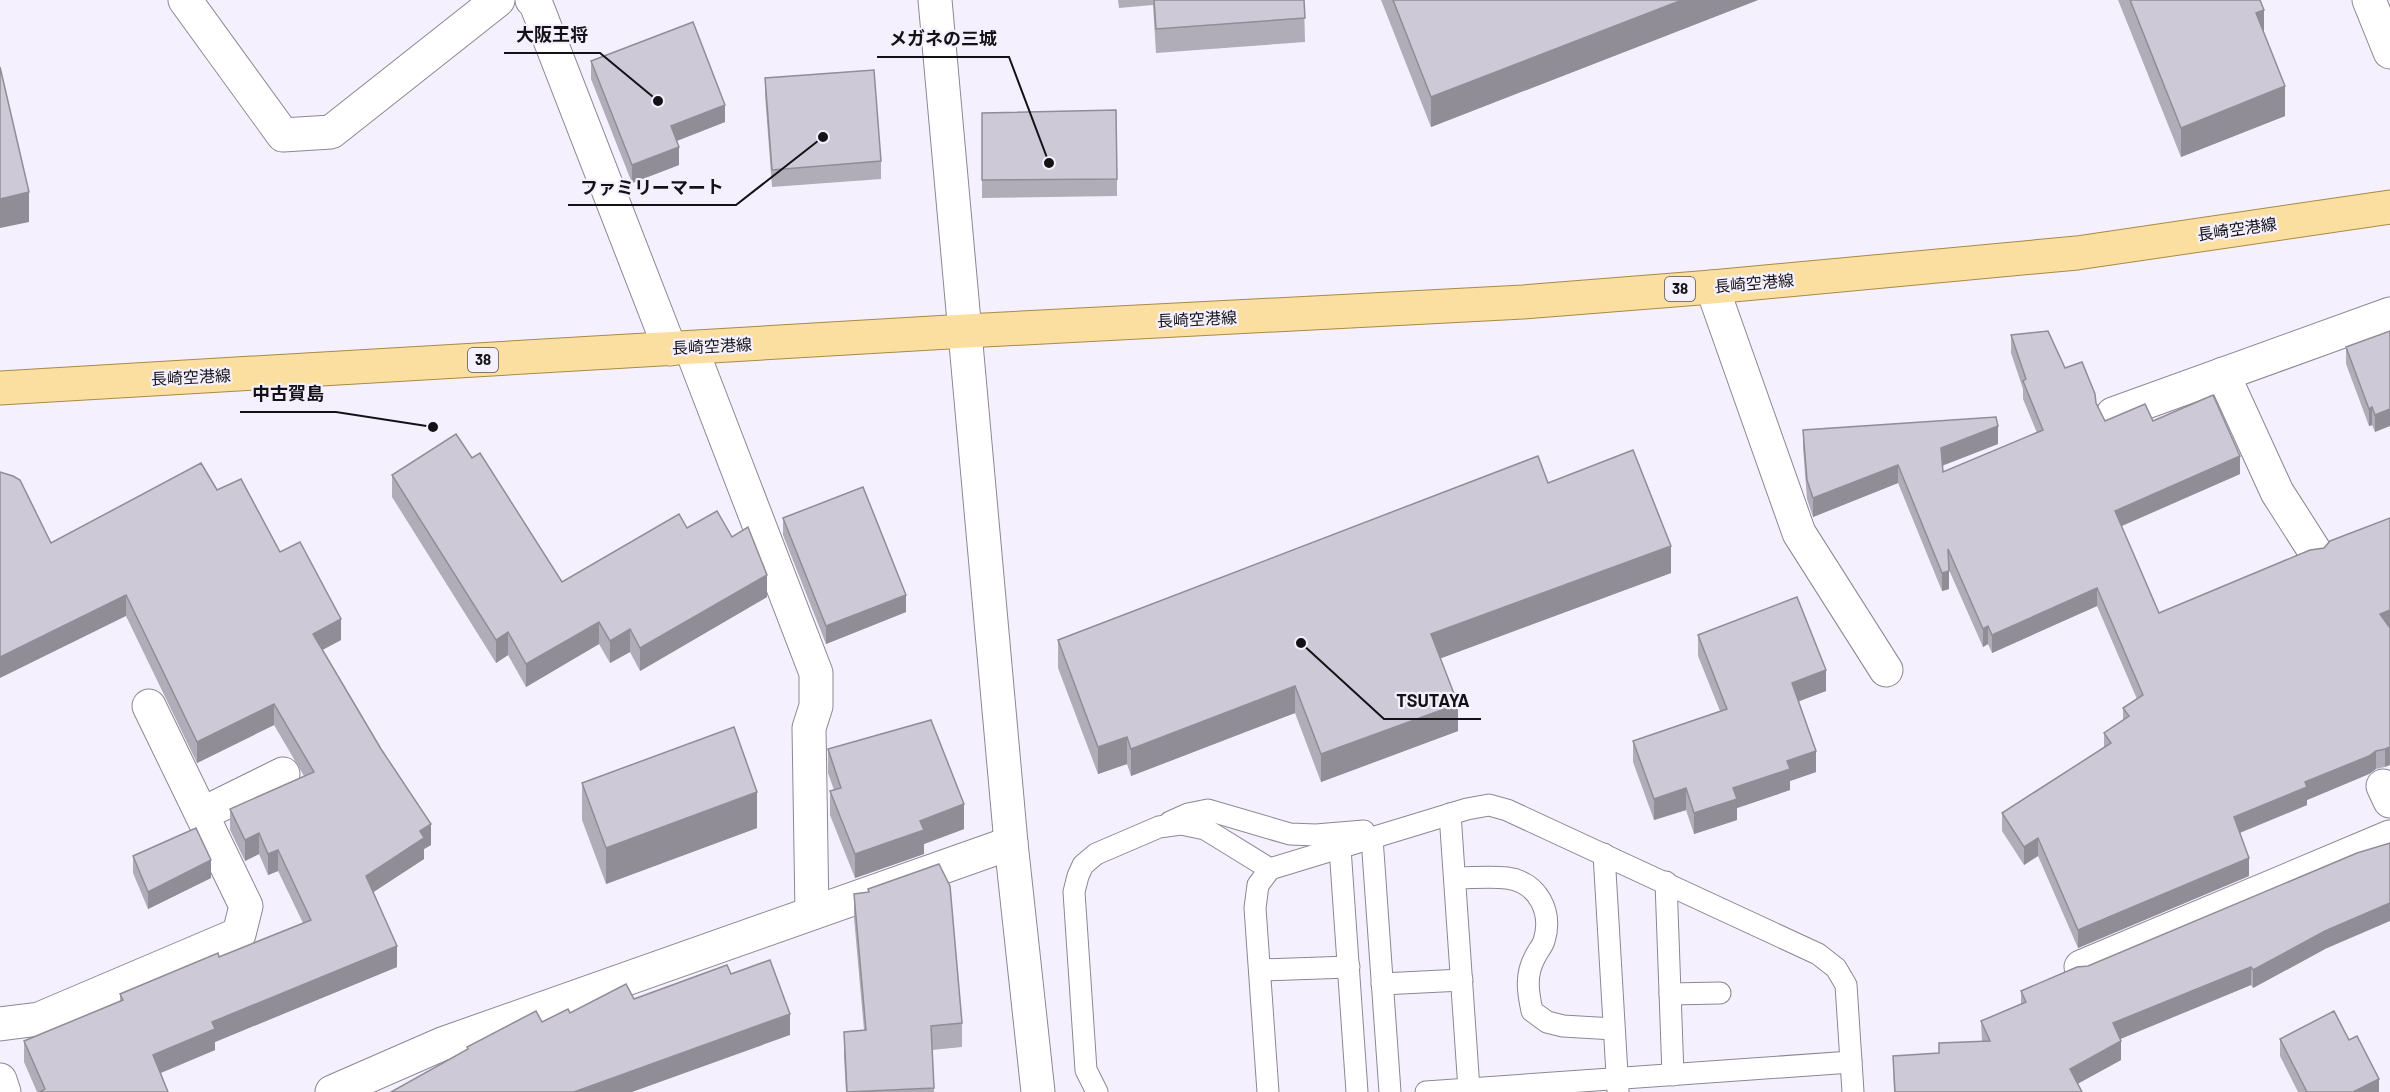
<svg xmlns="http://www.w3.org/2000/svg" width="2390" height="1092" font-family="Barlow,'Noto Sans JP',sans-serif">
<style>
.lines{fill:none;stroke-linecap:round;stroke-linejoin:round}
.service-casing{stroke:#8c8793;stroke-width:23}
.minor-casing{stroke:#8c8793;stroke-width:35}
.tertiary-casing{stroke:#8c8793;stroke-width:35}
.primary-casing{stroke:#a88a46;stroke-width:35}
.service{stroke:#fff;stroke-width:21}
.minor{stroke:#fff;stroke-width:33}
.tertiary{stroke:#fff;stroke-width:33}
.primary{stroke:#fbdfa0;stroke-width:33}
.wall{fill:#b1adb8}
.shaded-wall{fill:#908d96}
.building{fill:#cec9d6;stroke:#908d96;stroke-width:1.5}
.labels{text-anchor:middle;stroke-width:4.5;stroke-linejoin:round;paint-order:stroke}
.shield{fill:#f5f0fd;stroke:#57555b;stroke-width:1.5}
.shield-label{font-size:15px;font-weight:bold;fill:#131216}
.street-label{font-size:16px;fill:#131216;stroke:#f5f0fd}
.leader{fill:none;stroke:#131216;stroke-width:2}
.callout-dot{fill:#131216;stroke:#f5f0fd;stroke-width:2}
.callout-label{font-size:18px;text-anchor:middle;font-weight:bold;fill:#131216;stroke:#f5f0fd;stroke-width:4.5;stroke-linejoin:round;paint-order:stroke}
</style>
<rect width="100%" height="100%" fill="#f5f0fd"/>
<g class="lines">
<defs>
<g id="service">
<path d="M1450 814 1469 1089"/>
<path d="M1170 822 1188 814 1208 810 1290 834 1316 835 1364 831"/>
<path d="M1372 838 1390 1092"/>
<path d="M1340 848 1357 1092"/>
<path d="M1604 854 1618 1091"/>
<path d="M1455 878C1472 878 1490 876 1507 878 1538 882 1553 912 1544 941 1542 947 1537 952 1535 957 1525 975 1528 992 1532 1011L1547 1022 1563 1026 1614 1029"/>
<path d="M1666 882 1673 1075"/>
<path d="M1260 970 1349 967"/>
<path d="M1382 984 1462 980"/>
<path d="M1670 994 1720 993"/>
<path d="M1097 1092 1086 1070 1074 892 1078 876 1083 865 1096 854 1159 827 1181 824 1205 829 1270 869"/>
<path d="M1268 1092 1255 908 1258 885 1270 869 1467 809 1489 805 1507 810 1818 954 1836 968 1846 985 1853 1092"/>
<path d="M1426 1092 1851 1062"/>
</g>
<g id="minor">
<path d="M185 0 283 135 331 132 498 0"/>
<path d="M532 0 536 4 670 349"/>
<path d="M2369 0 2390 52"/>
<path d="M1712 287 1799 533 1886 670"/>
<path d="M691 348 816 673V706L809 728 812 913"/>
<path d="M2223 374 2277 492 2314 550"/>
<path d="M2113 414 2390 314"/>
<path d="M2383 786 2390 801"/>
<path d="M202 814 283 774"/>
<path d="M2081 967 2390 837"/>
<path d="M0 1024 39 1019 239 934 246 906 149 706"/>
<path d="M0 1080 4 1092"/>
<path d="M332 1092 442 1044 1011 843"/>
</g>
<path id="tertiary" d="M935 0 1011 843 1038 1092"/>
<path id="primary" d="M0 388 966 331 1523 302 1712 287 2077 253 2390 207"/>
</defs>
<use href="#service" class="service-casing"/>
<use href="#minor" class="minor-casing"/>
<use href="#tertiary" class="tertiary-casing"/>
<use href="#primary" class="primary-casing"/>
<use href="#service" class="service"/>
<use href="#minor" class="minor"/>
<use href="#tertiary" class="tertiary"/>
<use href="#primary" class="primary"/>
</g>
<g class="wall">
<path d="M1118 0H1304L1305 42 1156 53 1153 5 1119 8Z"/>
<path d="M1381 0H1758L1431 127Z"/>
<path d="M2118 0H2260L2264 33 2285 116 2181 157Z"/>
<path d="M591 61 725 122 677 141 679 165 632 183 591 79Z"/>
<path d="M765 78 881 161V179L772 187 765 95Z"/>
<path d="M982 113 1117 179V196L982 198Z"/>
<path d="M2390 331 2375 432 2372 425 2369 426 2346 364V347Z"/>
<path d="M2011 335 2065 368 2096 403 2105 421H2153L2240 474 2121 526 2159 613 2324 548 2390 518 2385 767 2376 769 2369 774 2307 800V805L2240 833 2249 876 2078 948 2038 856 2024 865 2002 831V813L2104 748V733L2123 720V708L2137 699 2097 606 1992 653 1988 644 1983 647 1949 570V589L1942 591 1898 483 1813 517 1807 499 1803 448V430L1998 444 1942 466 1943 472 2037 433 2023 399V389L2011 353Z"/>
<path d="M472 458 562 582 687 528 767 597 640 671 630 652 610 663 599 644 526 687 508 655 496 663 392 497V475Z"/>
<path d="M1548 483 1671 573 1440 658 1458 731 1321 782 1295 713 1131 776 1127 764 1098 774 1058 668V640Z"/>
<path d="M217 490 280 552 341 640 322 650 431 845 424 849V859L373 892 397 967 215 1042V1050L161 1073 168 1092H37L24 1062V1041L120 1001V994L219 957 303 923 278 871 268 875 259 854 245 861 230 830V809L304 776 274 725 197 763 126 616 51 543Z"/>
<path d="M783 518 906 612 826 644 783 535Z"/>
<path d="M1698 635 1826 691 1798 701 1816 772 1790 781V790L1737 808V820L1694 834 1686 810 1654 820 1633 762V741L1720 711 1698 656Z"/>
<path d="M828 749 964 829 924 844V854L855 878 830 815V791L834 790 828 773Z"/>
<path d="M582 783 757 828 606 884 582 820Z"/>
<path d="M133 856 211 878 148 909 133 873Z"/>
<path d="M868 889 962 1023V1047L932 1050 934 1092H846L844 1057V1032L864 1030 854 918V894L868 892Z"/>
<path d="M2325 949 2253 988 2251 985 2120 1039 2121 1060 2077 1084 2082 1092H1894L1893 1056 1939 1053 1982 1041 1981 1021 2021 1004V991Z"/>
<path d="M2280 1039 2349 1040 2379 1092H2298L2280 1056Z"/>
</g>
<g class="shaded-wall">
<path d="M1682 0H1758L1431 127V97Z"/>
<path d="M2264 10V39L2256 13Z"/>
<path d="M2285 86V116L2181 157V128Z"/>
<path d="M725 105V122L671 143V126Z"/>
<path d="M679 147V165L632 183V165Z"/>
<path d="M29 192V222L0 228V199Z"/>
<path d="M2372 407V425L2369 426V409Z"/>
<path d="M2390 409V426L2375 432V415Z"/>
<path d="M1998 426V444L1941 466V448Z"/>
<path d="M2240 456V474L2115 529V511Z"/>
<path d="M1898 465V483L1813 517V498Z"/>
<path d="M1671 546V573L1431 662V634Z"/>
<path d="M1949 571V589L1942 591V573Z"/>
<path d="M767 575V597L640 671V648Z"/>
<path d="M2097 588V606L1992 653V635Z"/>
<path d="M126 595V616L0 678V657Z"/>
<path d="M906 595V612L826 644V626Z"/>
<path d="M2390 610V628L2380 614Z"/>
<path d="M341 619V640L313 655V634Z"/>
<path d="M599 622V644L526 687V664Z"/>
<path d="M1988 626V644L1983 647V629Z"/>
<path d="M630 629V652L610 663V641Z"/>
<path d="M508 632V655L496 663V640Z"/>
<path d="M1826 670V691L1792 704V683Z"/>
<path d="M1295 686V713L1131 776V749Z"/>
<path d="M274 704V725L197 763V742Z"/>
<path d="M1458 704V731L1321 782V754Z"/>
<path d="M1127 737V764L1098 774V747Z"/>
<path d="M2390 747V765L2385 767V749Z"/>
<path d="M1816 751V772L1790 781V790L1737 808V820L1694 834V813L1733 788 1787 761Z"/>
<path d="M2376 751V769L2369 774 2307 800V805L2234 835V817L2305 782Z"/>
<path d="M1686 788V810L1654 820V799Z"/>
<path d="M757 792V828L606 884V848Z"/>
<path d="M964 804V829L924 844V854L855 878V854L920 821Z"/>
<path d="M431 824V845L424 849V859L366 897V876L420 831Z"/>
<path d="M259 833V854L245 861V840Z"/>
<path d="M2038 838V856L2024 865V847Z"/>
<path d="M278 850V871L268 875V854Z"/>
<path d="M2249 858V876L2078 948V930Z"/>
<path d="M211 860V878L148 909V892Z"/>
<path d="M2390 903V921L2325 949 2253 988V970L2325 931Z"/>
<path d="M397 946V967L215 1042V1050L153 1076V1055L212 1022Z"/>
<path d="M2251 967V985L2113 1042V1023Z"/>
<path d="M790 1014V1035L632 1092H574Z"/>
<path d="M2121 1041V1060L2070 1088V1069Z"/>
<path d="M2379 1079V1092H2353Z"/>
</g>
<g class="building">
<path d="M1154 0H1304L1305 18 1156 29Z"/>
<path d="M1393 0H1682L1431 97Z"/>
<path d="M2130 0H2260L2264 10 2256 13 2285 86 2181 128Z"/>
<path d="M693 22 725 105 671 126 679 147 632 165 591 61Z"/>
<path d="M0 67 29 192 0 199Z"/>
<path d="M874 70 881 161 772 170 765 78Z"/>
<path d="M1116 110 1117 179 982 180V113Z"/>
<path d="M2048 331 2065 368 2082 362 2095 394 2096 403 2105 421 2145 404 2153 421 2213 395 2240 456 2115 511 2159 613 2310 550 2324 548 2330 541 2390 518V610L2380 614 2390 628V747L2385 749 2376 751 2369 756 2305 782 2307 787 2234 817 2249 858 2078 930 2038 838 2024 847 2002 813 2111 743 2104 733 2129 716 2123 708 2143 695 2097 588 1992 635 1988 626 1983 629 1948 549 1949 571 1942 573 1898 465 1813 498 1807 480 1803 430 1996 417 1998 426 1941 448 1943 472 2043 430 2023 381 2026 379 2011 335Z"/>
<path d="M2390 331V409L2375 415 2372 407 2369 409 2346 347Z"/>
<path d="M456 434 472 458 480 453 562 582 679 514 687 528 717 511 732 537 748 527 767 575 640 648 630 629 610 641 599 622 526 664 508 632 496 640 392 475Z"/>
<path d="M1633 450 1671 546 1431 634 1458 704 1321 754 1295 686 1131 749 1127 737 1098 747 1058 640 1538 456 1548 483Z"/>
<path d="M201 463 217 490 241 479 280 552 300 542 341 619 313 634 381 749 431 824 420 831 424 838 366 876 397 946 212 1022 215 1029 153 1055 168 1092H40L45 1089 24 1041 123 1000 120 994 218 953 219 957 311 920 278 850 268 854 259 833 245 840 230 809 314 772 274 704 197 742 126 595 0 657V472L13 476 20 480 51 543Z"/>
<path d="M863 487 906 595 826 626 783 518Z"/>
<path d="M1797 597 1826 670 1792 683 1816 751 1787 761 1790 769 1733 788 1737 799 1694 813 1686 788 1654 799 1633 741 1727 709 1698 635Z"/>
<path d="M931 720 964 804 920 821 924 830 855 854 830 791 841 788 828 749Z"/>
<path d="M734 727 757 792 606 848 582 783Z"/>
<path d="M196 828 211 860 148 892 133 856Z"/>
<path d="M2390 843V903L2325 931 2253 970 2251 967 2113 1023 2121 1041 2070 1069 2082 1092H1895L1893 1056 1939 1053V1043L1990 1041 1981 1021 2026 1002 2021 991 2077 967 2088 966 2357 853Z"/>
<path d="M939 864 950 886 962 1023 931 1026 934 1088 847 1092 844 1032 866 1030 854 894 869 892 868 889Z"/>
<path d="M770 960 790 1014 574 1092H391L468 1049 467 1047 536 1011 542 1022 568 1009 570 1013 626 984 634 999 727 965 731 974Z"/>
<path d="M2334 1011 2349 1040 2357 1036 2379 1079 2353 1092H2307L2280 1039Z"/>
</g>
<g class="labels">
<g class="shield">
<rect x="1665" y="277" width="30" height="24" rx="4.5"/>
<rect x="468" y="348" width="30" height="24" rx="4.5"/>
</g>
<g class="shield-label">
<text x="1680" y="294">38</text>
<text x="483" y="365">38</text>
</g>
<g class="street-label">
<text transform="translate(2237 229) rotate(-8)" y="6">長崎空港線</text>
<text transform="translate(1754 283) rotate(-5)" y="6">長崎空港線</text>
<text transform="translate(1197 319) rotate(-3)" y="6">長崎空港線</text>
<text transform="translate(712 346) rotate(-3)" y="6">長崎空港線</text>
<text transform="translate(191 377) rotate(-3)" y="6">長崎空港線</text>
</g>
</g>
<path class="leader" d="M658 101L600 53H504M1049 163L1009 57H877M823 137L736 205H568M433 427L336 412H240M1301 643L1384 719H1481"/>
<g class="callout-dot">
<circle cx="658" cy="101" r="6"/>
<circle cx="1049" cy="163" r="6"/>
<circle cx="823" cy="137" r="6"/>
<circle cx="433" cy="427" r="6"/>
<circle cx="1301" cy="643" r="6"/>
</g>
<g class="callout-label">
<text x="552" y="41">大阪王将</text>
<text x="943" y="45">メガネの三城</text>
<text x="652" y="194">ファミリーマート</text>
<text x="288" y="400">中古賀島</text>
<text x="1433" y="707">TSUTAYA</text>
</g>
</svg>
